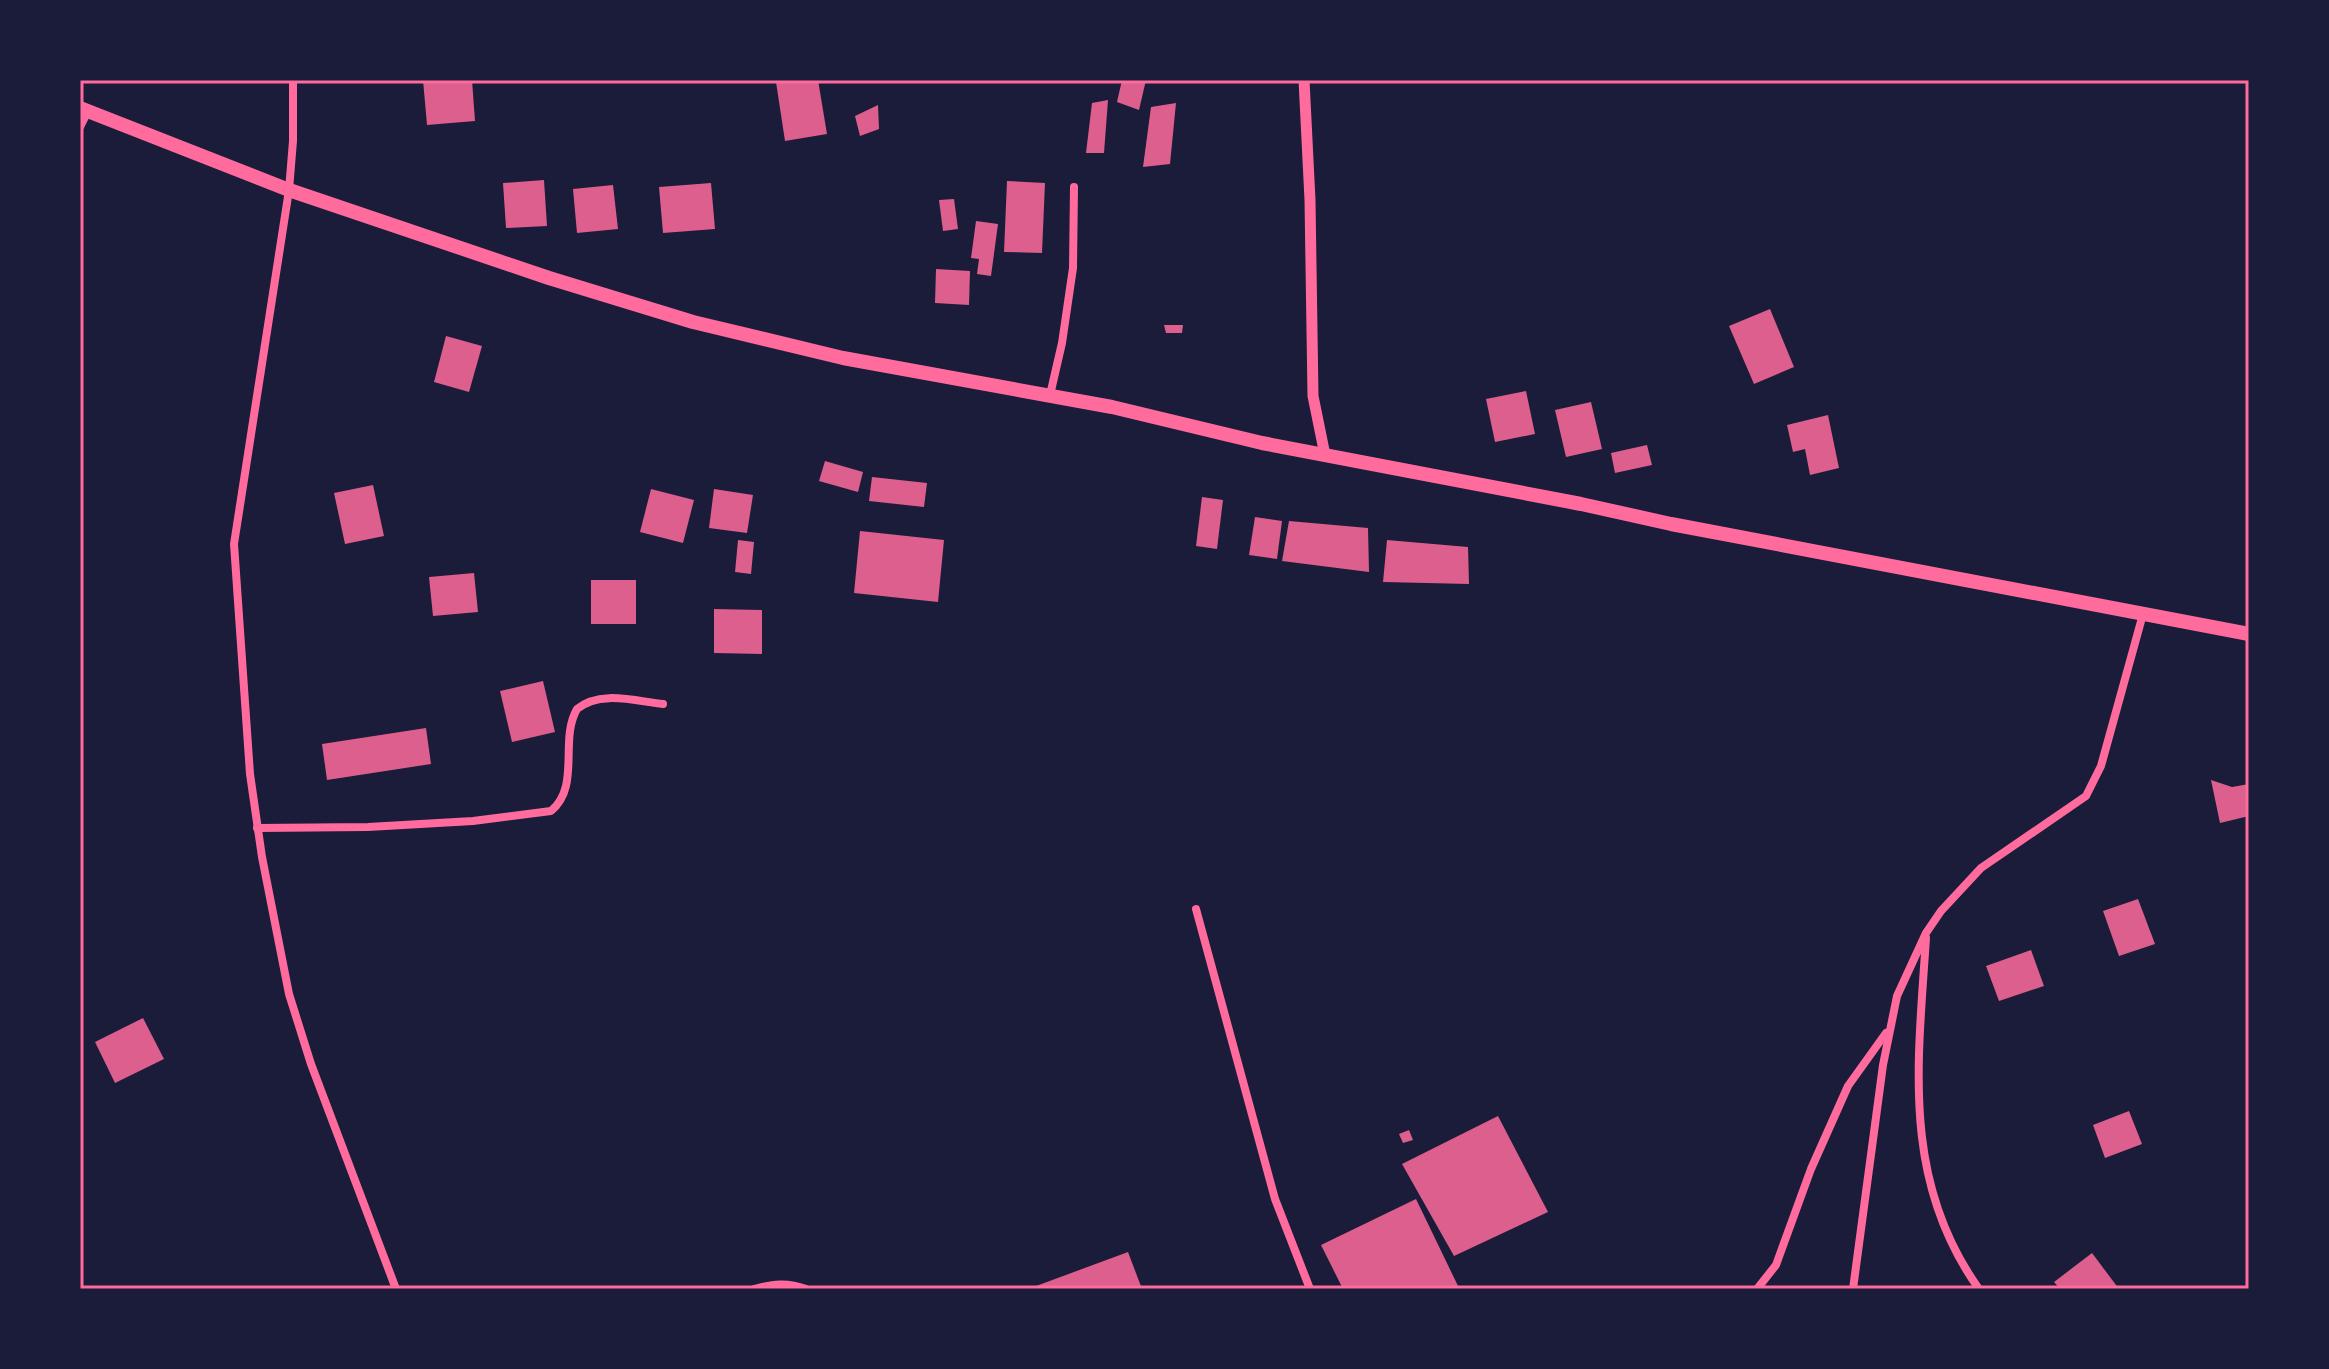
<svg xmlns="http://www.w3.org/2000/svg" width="2329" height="1369" font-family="'Archivo Narrow',sans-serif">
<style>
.building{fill:#dd5f8e}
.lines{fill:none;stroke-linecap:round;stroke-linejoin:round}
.minor{stroke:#ff6b9d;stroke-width:8}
.tertiary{stroke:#ff6b9d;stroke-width:11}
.trunk{stroke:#ff6b9d;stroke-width:14}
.neatline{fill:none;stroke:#ff6b9d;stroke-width:3}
</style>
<rect width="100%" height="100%" fill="#1b1b3a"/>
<g class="building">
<path d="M423 80H472L475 121 427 125Z"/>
<path d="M788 80H818L827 134 785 141 776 82Z"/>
<path d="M1122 80H1146L1139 110 1117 102Z"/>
<path d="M1108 100 1104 153H1086L1092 103Z"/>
<path d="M1176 103 1170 164 1143 167 1151 107Z"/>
<path d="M878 105 879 129 860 136 855 116Z"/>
<path d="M544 180 547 226 506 228 503 183Z"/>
<path d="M1007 181 1045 183 1042 253 1004 252Z"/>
<path d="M711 183 715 229 663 233 659 187Z"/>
<path d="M613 185 618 229 577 233 573 189Z"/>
<path d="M954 199 958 229 943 231 939 200Z"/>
<path d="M976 221 998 224 991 276 977 274 979 259 971 258Z"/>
<path d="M936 269 970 271 969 305 935 303Z"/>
<path d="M1770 309 1794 367 1754 384 1729 326Z"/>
<path d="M1164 325H1183L1182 333H1166Z"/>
<path d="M446 336 482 346 469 392 434 382Z"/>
<path d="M1526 391 1535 434 1495 442 1486 399Z"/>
<path d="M1591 402 1602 449 1566 457 1555 410Z"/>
<path d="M1828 415 1839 468 1810 475 1805 449 1793 452 1787 425Z"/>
<path d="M1647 445 1652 465 1615 473 1611 453Z"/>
<path d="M825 461 863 472 858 492 819 481Z"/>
<path d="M872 477 927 483 924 507 869 501Z"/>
<path d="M373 485 384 536 345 544 334 493Z"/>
<path d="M651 489 694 500 683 543 640 532Z"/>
<path d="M714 489 753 495 747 533 709 528Z"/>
<path d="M1202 497 1223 500 1217 549 1196 546Z"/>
<path d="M1255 517 1282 521 1277 559 1249 555Z"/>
<path d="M1289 521 1368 528 1369 572 1282 561Z"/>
<path d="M860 531 944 540 938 602 854 593Z"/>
<path d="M738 540 754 542 751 574 735 572Z"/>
<path d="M1387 540 1468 547 1469 584 1383 582Z"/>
<path d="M474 573 478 612 433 616 429 577Z"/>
<rect x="591" y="580" width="45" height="44"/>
<path d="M714 609 762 610V654L714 653Z"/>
<path d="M543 681 555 732 512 742 500 691Z"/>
<path d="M426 728 431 764 327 780 322 744Z"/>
<path d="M2211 780 2232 787 2249 784V816L2220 823Z"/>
<path d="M2138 899 2155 944 2119 956 2103 911Z"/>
<path d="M2031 950 2044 986 1999 1001 1986 966Z"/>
<path d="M143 1018 164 1059 115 1083 95 1042Z"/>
<path d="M2129 1111 2142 1144 2105 1158 2093 1125Z"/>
<path d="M1498 1116 1548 1212 1454 1256 1402 1164Z"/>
<path d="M1409 1130 1413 1140 1403 1143 1399 1134Z"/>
<path d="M1416 1199 1459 1288 1343 1289 1321 1245Z"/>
<path d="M1128 1252 1142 1289H1028Z"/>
<path d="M2092 1253 2119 1289H2060L2054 1282Z"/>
</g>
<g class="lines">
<g class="minor">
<path d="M293 80V141L289 190 234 544 250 774 262 857 289 994 311 1064 396 1289"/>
<path d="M80 127 88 111"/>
<path d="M1050 395 1062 343 1073 268 1074 187"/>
<path d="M257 828 368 827 473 821 551 811C581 786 559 740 577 709 600 690 635 701 663 704"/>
<path d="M1196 909 1275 1199 1310 1289"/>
<path d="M1926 938C1918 1063 1901 1180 1979 1289"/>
<path d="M754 1289C773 1284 787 1282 806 1289"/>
<path d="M1757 1289 1776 1265 1811 1169 1848 1086 1886 1033"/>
<path d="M1853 1289 1883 1065 1897 996 1926 933 1941 911 1981 868 2086 796 2101 766 2143 614"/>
</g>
<path class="tertiary" d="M1304 80 1310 200 1313 396 1325 455"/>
<path class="trunk" d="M80 108 289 190 549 278 693 322 843 358 1112 407 1262 443 1581 504 1671 524 2249 634"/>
</g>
<rect width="2329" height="1369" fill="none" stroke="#1b1b3a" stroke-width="164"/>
<rect x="82" y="82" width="2165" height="1205" class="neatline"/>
</svg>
